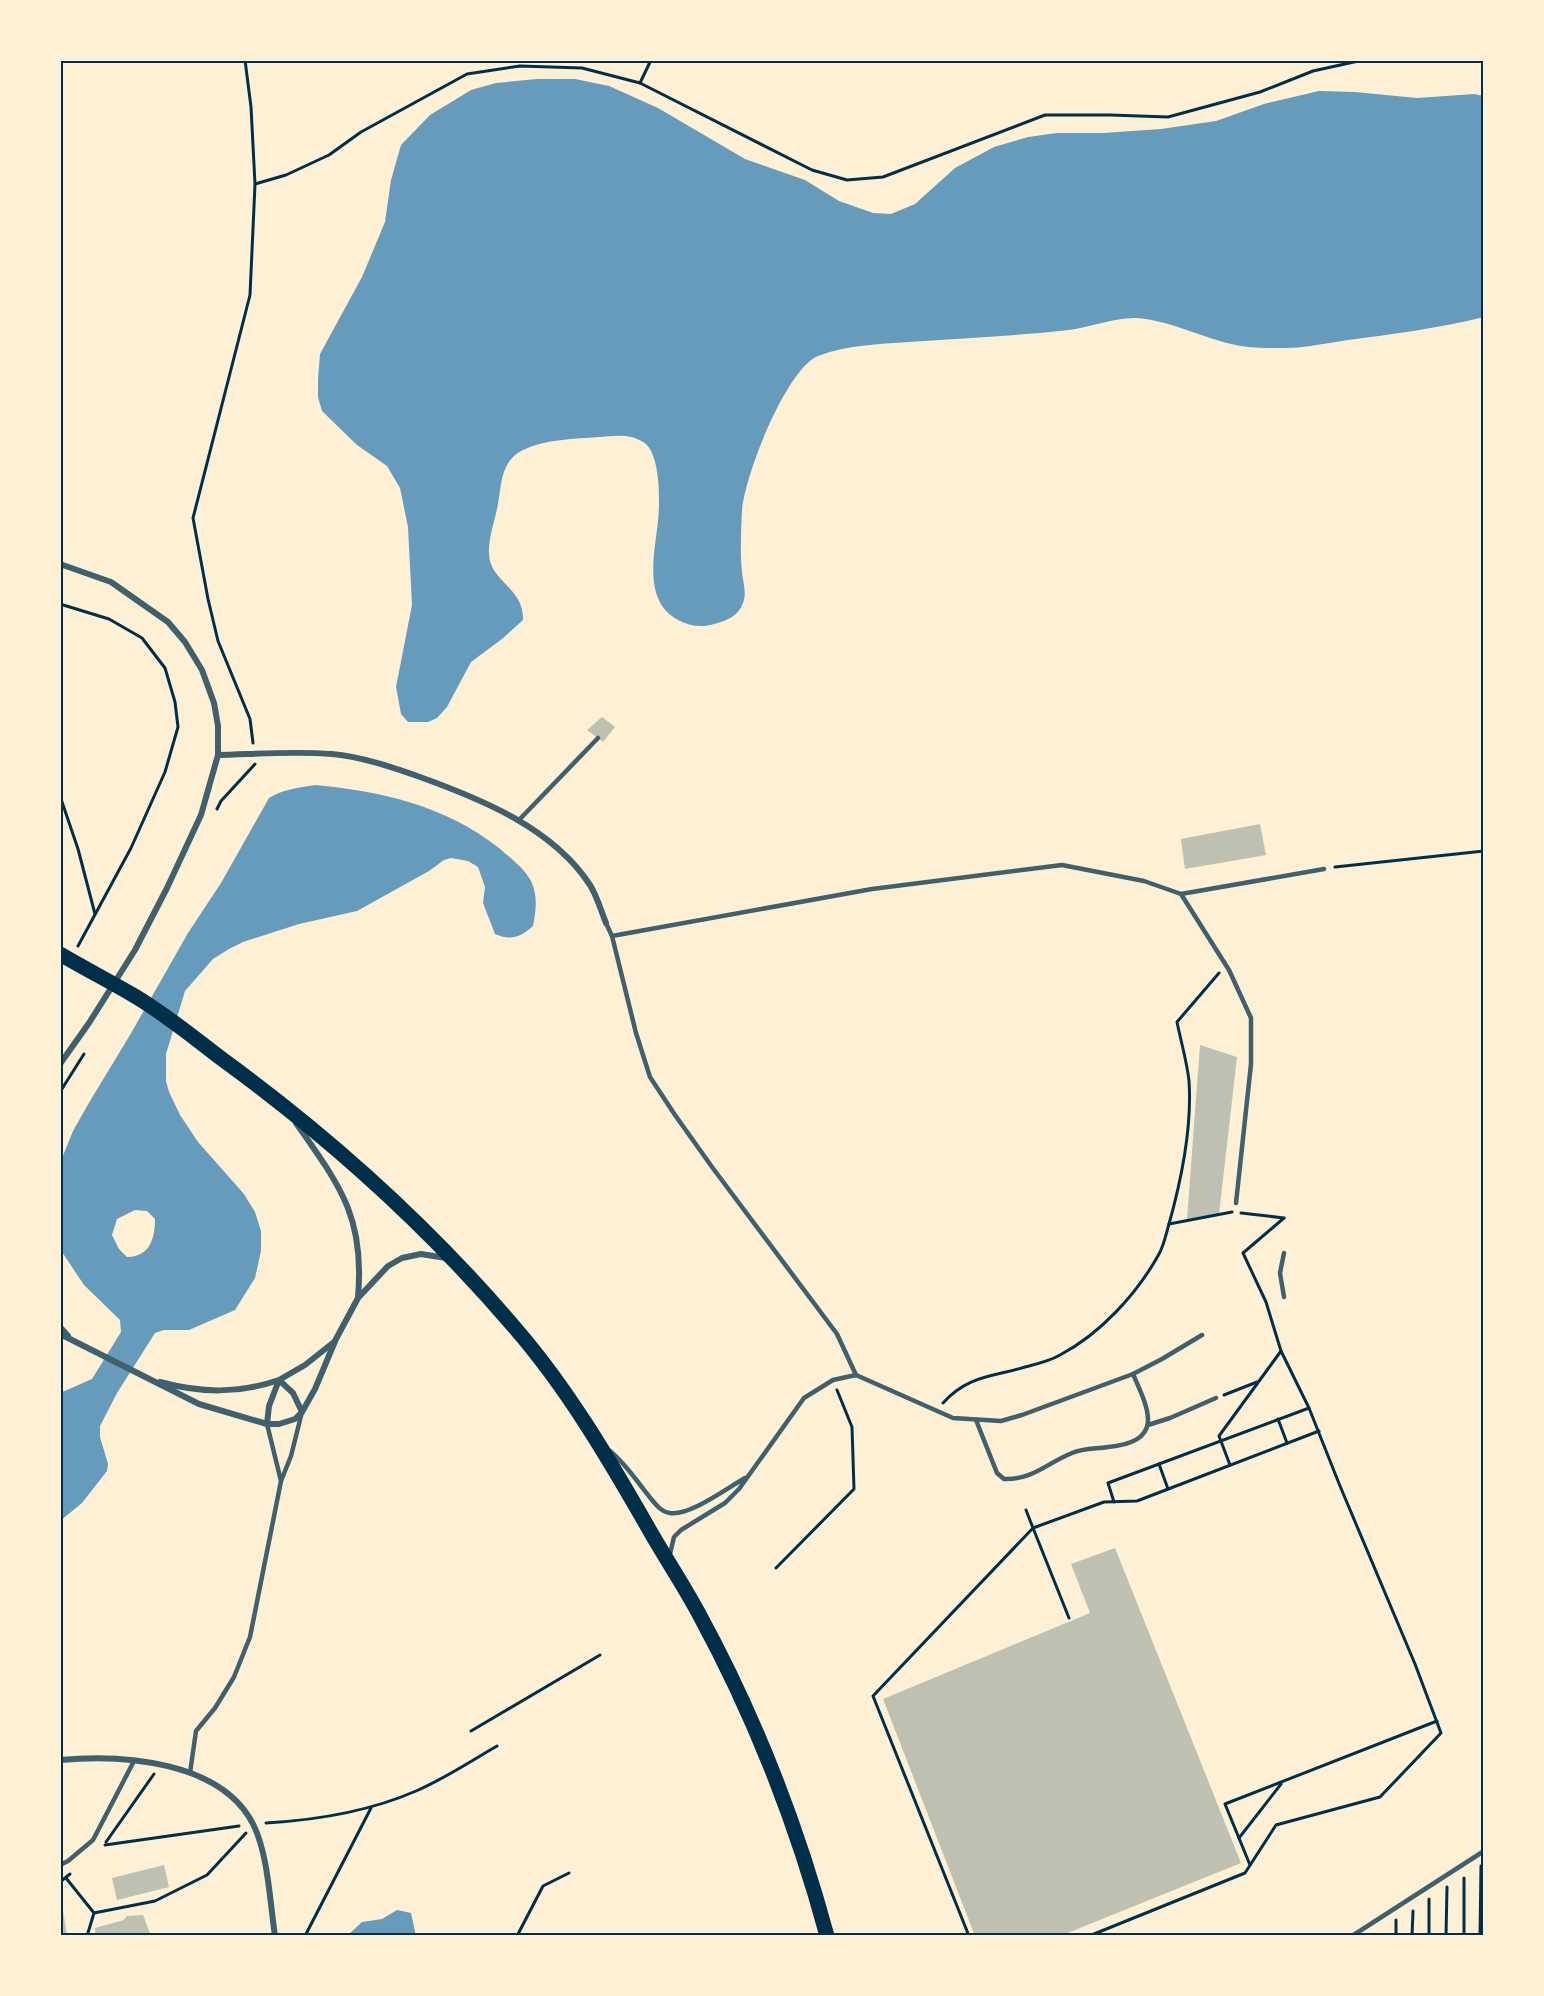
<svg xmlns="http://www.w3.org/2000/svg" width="1544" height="1996" font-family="'IBM Plex Sans',sans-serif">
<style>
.water{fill:#669bbc;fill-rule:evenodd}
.building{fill:#bec0b2}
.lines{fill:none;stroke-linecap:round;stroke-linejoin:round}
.path{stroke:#003049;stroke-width:3}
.service{stroke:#3f606c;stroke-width:4.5}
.minor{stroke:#3f606c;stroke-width:6}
.primary{stroke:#003049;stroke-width:15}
.neatline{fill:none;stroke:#003049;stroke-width:2}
</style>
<rect width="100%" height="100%" fill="#fdf0d5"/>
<g class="water">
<path d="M537 79H575L609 86 658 108 745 159 805 180 839 201 873 213 891 214 915 204 955 168 994 147 1028 137 1057 133H1103L1161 129 1216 121 1264 104 1319 91 1355 92 1417 98 1474 94 1484 96V317C1439 328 1394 334 1348 340 1326 343 1302 349 1279 348 1267 348 1253 348 1241 346 1206 340 1173 321 1137 318 1117 317 1090 327 1069 330 1016 336 962 338 909 342 878 344 847 345 818 356 786 369 744 477 742 511 741 531 740 553 742 572 743 583 747 592 743 603 739 615 727 621 714 624 702 628 689 626 678 620 642 601 655 552 658 521 660 502 661 452 643 442 629 433 614 436 599 437 574 439 546 439 523 450 499 462 502 486 497 509 494 523 488 540 489 554 490 582 524 587 523 620L502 639 471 662 447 707 437 718 428 722H408L401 714 396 687 412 605 408 527 400 488 387 466 357 445 322 411 318 397V379L320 354 362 277 385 222 391 180 401 145 430 115 471 90 496 83Z"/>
<path d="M315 785C381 791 446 806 499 848 510 858 524 868 531 881 538 896 536 910 533 926 521 937 511 941 495 934L483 903 485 887 478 867 468 861 451 858 444 860 429 871 357 911 299 924 243 942 229 949 213 959 185 991 166 1054V1081L169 1092 180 1115 198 1142 244 1194 255 1212 261 1231V1251L255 1278 235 1310 189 1330H164L155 1333 117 1393 100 1426V1437L108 1464 107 1471 82 1503 60 1521V1393L92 1379 121 1332 120 1320 84 1285 60 1249V1163L73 1131 90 1101 130 1035 188 933 221 883 269 798C284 789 298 788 315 785ZM135 1210 147 1211 155 1219C155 1238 150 1257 127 1257L119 1249 112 1235 117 1219Z"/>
<path d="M397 1910 411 1913 416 1936H347L362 1922 382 1919Z"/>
</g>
<g class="building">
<path d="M602 717 615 727 603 742 587 730Z"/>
<path d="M1260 824 1266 855 1185 869 1181 839Z"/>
<path d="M1200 1045 1237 1057 1219 1214 1187 1219Z"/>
<path d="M1115 1548 1241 1863 1060 1936H975L883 1699 1090 1613 1071 1564Z"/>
<path d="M164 1865 169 1887 117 1900 112 1878Z"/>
<path d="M60 1898H61L67 1936H60Z"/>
<path d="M143 1915 151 1936H96L95 1928 124 1920 127 1916Z"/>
</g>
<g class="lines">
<g class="path">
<path d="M245 60 251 107 255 184"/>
<path d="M640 83 651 60"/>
<path d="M60 604 109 619 142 638 165 668 175 702 178 727 165 772 131 848 78 946"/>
<path d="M253 743 250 719 218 641 208 599 193 518 250 295 255 184 286 175 329 155 361 132 467 74 520 66 582 68 640 83 812 170 847 180 883 177 1045 115H1110L1168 117 1260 92 1313 71 1363 60"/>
<path d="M60 796 78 849 95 914"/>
<path d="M217 809 221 801 255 764"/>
<path d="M1335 867 1484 851"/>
<path d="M1219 973 1177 1022C1181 1042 1187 1062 1189 1081 1192 1125 1181 1181 1169 1224L1232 1212"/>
<path d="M60 1092 84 1054"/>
<path d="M1241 1213 1284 1218"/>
<path d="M1224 1395 1257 1382"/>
<path d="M943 1403C968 1375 993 1377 1025 1367 1037 1364 1050 1361 1060 1355 1100 1334 1137 1294 1159 1254 1164 1245 1166 1234 1169 1224"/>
<path d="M1278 1419 1287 1443"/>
<path d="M1159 1464 1168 1489"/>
<path d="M1230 1465 1219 1436 1281 1351"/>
<path d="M1114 1502 1108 1483 1309 1408"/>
<path d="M1026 1510 1033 1528 1104 1502 1137 1501 1319 1431"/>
<path d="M776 1568 854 1489 852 1427 837 1390"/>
<path d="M471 1731 600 1655"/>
<path d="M266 1823C318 1820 368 1812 416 1791 444 1779 471 1761 497 1746"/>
<path d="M1239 1838 1281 1784"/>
<path d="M106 1842 154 1774"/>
<path d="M105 1845 239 1826"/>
<path d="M1250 1865 1225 1804 1437 1721"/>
<path d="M66 1878 94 1913"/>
<path d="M60 1882 70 1874"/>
<path d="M87 1936 94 1913 155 1901 207 1875 246 1833"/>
<path d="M305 1936 371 1808"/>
<path d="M517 1936 543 1886 569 1873"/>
<path d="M969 1936 873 1696 1033 1528 1069 1618"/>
<path d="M1089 1936 1245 1873 1276 1825 1380 1797 1441 1733 1415 1664 1340 1486 1309 1408 1281 1351 1266 1302 1243 1253 1284 1218"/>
<path d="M1396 1936V1920"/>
<path d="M1412 1936 1413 1911"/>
<path d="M1429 1936V1899"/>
<path d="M1446 1936 1447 1887"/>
<path d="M1464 1936V1878"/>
<path d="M1480 1936 1481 1866"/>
</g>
<g class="service">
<path d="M519 820 598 738"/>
<path d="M1181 894 1229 970 1251 1018V1064L1236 1203"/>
<path d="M606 923 612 936 636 1033 650 1077 675 1115 712 1167 837 1334 856 1375"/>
<path d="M612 936 872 889 1062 865 1144 881 1181 894 1324 869"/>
<path d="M1284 1297 1280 1273 1284 1253"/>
<path d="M976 1420 997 1473 1004 1479C1033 1480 1047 1463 1072 1453 1084 1448 1095 1449 1108 1447 1165 1442 1149 1410 1133 1374"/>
<path d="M267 1424 281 1481"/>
<path d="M1148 1425 1170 1418 1216 1398"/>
<path d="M610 1451C627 1465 638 1483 652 1500 657 1506 662 1512 670 1513 690 1516 727 1488 745 1478"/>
<path d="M670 1554 674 1537 681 1530 725 1503 739 1489 804 1398 833 1380 856 1375 953 1418 1001 1421 1022 1415 1133 1374 1162 1359 1202 1335"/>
<path d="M190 1773 196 1731 215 1708 234 1677 250 1637 281 1481 291 1456 302 1412"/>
<path d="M60 1865 68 1861 93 1840 134 1761"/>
<path d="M1352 1936 1484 1851"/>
</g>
<g class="minor">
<path d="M60 564 111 582 168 622 185 642 202 670 214 703 218 726V755L201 815 167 888 135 950 89 1023 60 1064"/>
<path d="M218 755C256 754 294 751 332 754 362 757 392 767 420 777 481 799 553 828 590 885 597 896 601 911 606 923"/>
<path d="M296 1123C340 1186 365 1217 358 1297"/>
<path d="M60 1327 68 1336"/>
<path d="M60 1334 199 1404 267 1424H279L295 1419 302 1412 315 1389 336 1339 358 1298 388 1266 402 1258 421 1254 446 1258"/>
<path d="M160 1382C201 1393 238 1394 279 1380L293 1393 302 1412"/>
<path d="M267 1424 269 1406 279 1380 305 1365 334 1342"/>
<path d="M60 1760C122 1754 221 1761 253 1824 268 1853 270 1903 275 1936"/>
</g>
<path class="primary" d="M60 954C84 968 109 981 133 995 164 1013 193 1037 222 1059 329 1137 429 1227 515 1328 568 1389 610 1461 650 1531 666 1559 684 1586 699 1614 754 1715 797 1825 827 1936"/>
</g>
<rect width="1544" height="1996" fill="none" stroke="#fdf0d5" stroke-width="123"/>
<rect x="62" y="62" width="1420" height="1872" class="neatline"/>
</svg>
